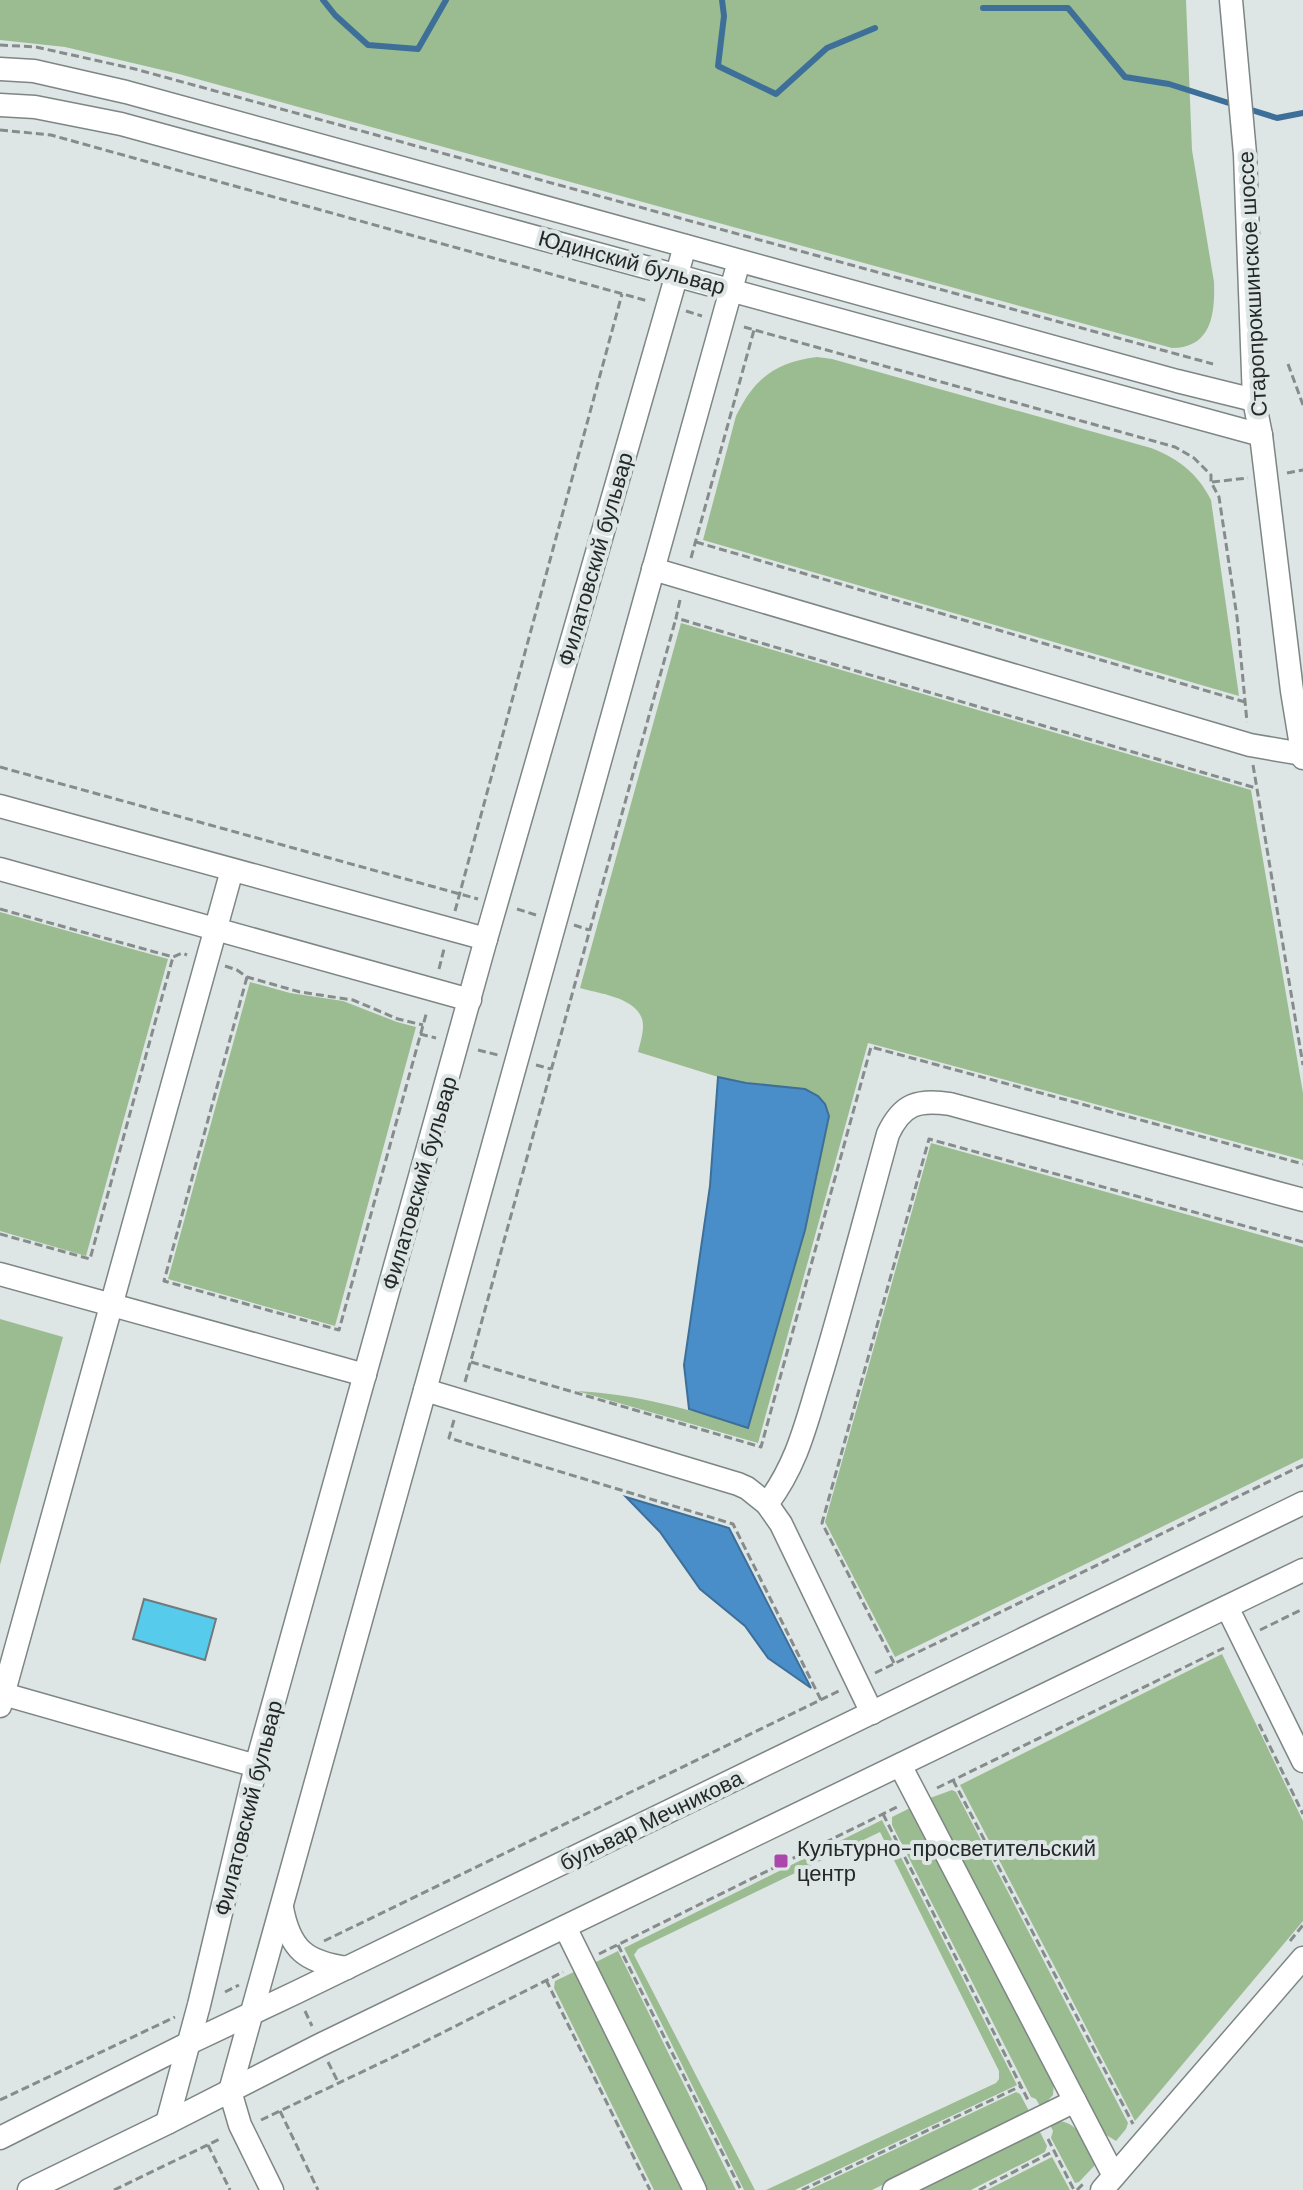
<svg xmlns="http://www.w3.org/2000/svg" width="1303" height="2190" font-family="'DM Sans',sans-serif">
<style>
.green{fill:#9bbc90}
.water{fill:#498ec9;stroke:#3e6f99;stroke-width:2}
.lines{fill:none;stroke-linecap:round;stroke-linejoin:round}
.stream{stroke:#3e6f99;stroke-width:6}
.building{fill:#56cbec;stroke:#72797b;stroke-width:2}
.minor-casing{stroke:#7e8685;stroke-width:25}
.path{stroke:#868c8b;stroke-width:3;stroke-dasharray:8 4;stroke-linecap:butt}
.minor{stroke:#fff;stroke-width:22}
.poi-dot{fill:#ab46aa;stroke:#dde6e5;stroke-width:3}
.labels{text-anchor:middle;stroke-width:8;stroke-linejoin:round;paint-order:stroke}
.street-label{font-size:22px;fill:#252828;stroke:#dde6e5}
.poi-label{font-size:22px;fill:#252828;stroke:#dde6e5;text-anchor:start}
</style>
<rect width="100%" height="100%" fill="#dde6e5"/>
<g class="green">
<path d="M0 0H1186L1192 150 1214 282C1215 313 1212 348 1172 348L179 74 65 47 0 40Z"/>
<path d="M817 357 832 359 1151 448C1179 459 1197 473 1211 500L1239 696 703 540 736 416C754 379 775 362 817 357Z"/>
<path d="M681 623 1251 790 1303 1093V1160L868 1043 758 1443 577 1391C636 1394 693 1410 748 1428L805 1230 829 1116 746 1083 715 1076 638 1052C640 1044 643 1034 643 1026 643 998 600 994 580 988Z"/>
<path d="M0 912 168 959 86 1256 0 1231Z"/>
<path d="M250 982 290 993 343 1001 397 1022 416 1027 335 1326 168 1279Z"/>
<path d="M931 1143 1303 1247V1458L895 1657 825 1522Z"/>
<path d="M0 1319 63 1337 0 1565Z"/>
<path d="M1222 1654 1303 1821V1921L1135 2121 960 1785Z"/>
<path d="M952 1790 956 1792 1128 2123 1126 2129 1116 2141 1100 2131 930 1798Z"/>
<path d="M912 1807 1054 2083 1053 2095 1041 2108 1036 2099 1031 2097 892 1825V1817Z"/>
<path d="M882 1820 1017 2085 795 2190H766L996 2083 999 2079V2071L880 1832 638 1949 634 1955 755 2190H744L624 1948Z"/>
<path d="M618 1951 736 2190H705L592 1964Z"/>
<path d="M576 1971 685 2190H654L554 1988 555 1981Z"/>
<path d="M1016 2092 1020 2094 1030 2113 872 2190H809Z"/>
<path d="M1056 2121C1080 2121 1086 2145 1096 2164L1079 2182 1075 2183 1051 2138 1053 2131 1049 2123Z"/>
<path d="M1038 2128 1047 2146 1045 2152 971 2190H912Z"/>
<path d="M1052 2157 1070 2190H987Z"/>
</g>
<g class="water">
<path d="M718 1077 746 1083 805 1089 818 1096 825 1104 829 1116 805 1230 748 1428 689 1409 684 1365 710 1186Z"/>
<path d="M626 1497 729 1528 811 1688 768 1658 745 1626 700 1589 660 1532Z"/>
</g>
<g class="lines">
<g class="stream">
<path d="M323 0 335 15 368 45 418 49 446 0"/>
<path d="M722 0 724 16 718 66 776 94 827 48 875 28"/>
<path d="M983 8H1068L1125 77 1169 84 1235 105"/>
<path d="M1245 108 1277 118 1303 113"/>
</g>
</g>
<path class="building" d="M144 1599 216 1619 205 1660 133 1639Z"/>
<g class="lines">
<defs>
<g id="minor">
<path d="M1231 0 1245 154 1254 400 1261 435 1292 691 1303 758"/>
<path d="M0 69 34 71 126 92 1177 381 1254 400"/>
<path d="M0 105 35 107 121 124 1261 435"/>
<path d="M653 569 1250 745 1302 754"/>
<path d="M0 806 486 939"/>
<path d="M0 869 470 1000"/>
<path d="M0 1274 365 1375"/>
<path d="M425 1390 738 1484 747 1488 767 1504 781 1524 872 1713"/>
<path d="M767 1504C798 1463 806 1423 821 1375 845 1295 866 1214 888 1134 902 1104 918 1099 950 1104L1303 1200"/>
<path d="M1227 1607 1303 1761"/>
<path d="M0 1693 256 1766"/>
<path d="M0 1706 232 870"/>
<path d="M900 1765 1114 2176"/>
<path d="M282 1908C290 1950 306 1962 347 1968"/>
<path d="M565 1927 695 2190"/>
<path d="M230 2091 739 261"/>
<path d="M230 2091 240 2125 272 2190"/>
<path d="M167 2123 199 2005 256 1766 486 939 685 246"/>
<path d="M0 2138 189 2043 297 1992 1303 1503"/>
<path d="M29 2190 167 2123 320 2045 1303 1570"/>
<path d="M894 2190 1075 2101"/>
<path d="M1102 2190 1303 1958"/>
</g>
</defs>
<use href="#minor" class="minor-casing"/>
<g class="path">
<path d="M0 45 36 47 135 69 1213 364"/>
<path d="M0 130 51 135 648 301"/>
<path d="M686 311 702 316"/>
<path d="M744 327 1175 447 1194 458 1211 475V482L1219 497 1237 617 1247 722"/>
<path d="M1288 364 1303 405"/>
<path d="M1287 473 1303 470"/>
<path d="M1212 482 1248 478"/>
<path d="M696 542 1245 702"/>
<path d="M691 558 754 330"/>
<path d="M680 600 676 618 1256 788"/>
<path d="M1253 765 1303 1065"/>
<path d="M0 767 478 899"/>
<path d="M0 909 173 957 182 953 187 955"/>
<path d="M517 909 536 915"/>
<path d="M455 911 622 294"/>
<path d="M574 925 589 930"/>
<path d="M225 966 237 970 247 977 300 992 353 1000 398 1019 423 1025"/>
<path d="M439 969 444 949"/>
<path d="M247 977 164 1281 339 1330 427 1011"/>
<path d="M420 1034 436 1038"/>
<path d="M478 1050 498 1055"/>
<path d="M536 1065 551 1069"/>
<path d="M0 1234 90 1259 173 957"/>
<path d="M471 1362 761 1447 871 1047 1303 1164"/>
<path d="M465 1382 676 618"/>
<path d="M454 1420 449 1438 733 1524 821 1700"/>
<path d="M1260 1630 1303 1609"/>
<path d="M894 1663 822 1523 929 1139 1303 1242"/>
<path d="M875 1673 1303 1465"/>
<path d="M1259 1724 1303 1814"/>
<path d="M953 1780 1133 2124"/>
<path d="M937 1788 1224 1648"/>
<path d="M883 1814 1028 2100"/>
<path d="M324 1941 839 1691"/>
<path d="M1290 1941 1303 1925"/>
<path d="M618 1945 741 2190"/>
<path d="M599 1954 897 1807"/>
<path d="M546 1980 650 2190"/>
<path d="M225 1992 239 1985"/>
<path d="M305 2011 312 2026"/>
<path d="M328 2062 339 2084"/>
<path d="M0 2100 175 2017"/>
<path d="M280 2111 318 2190"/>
<path d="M261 2120 410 2049 563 1972"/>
<path d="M1048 2139 1074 2190"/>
<path d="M208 2145 230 2190"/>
<path d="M114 2190 222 2138"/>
<path d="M802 2190 1021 2086"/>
<path d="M979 2190 1054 2151"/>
<path d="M1077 2190 1083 2184"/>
</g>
<use href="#minor" class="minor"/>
</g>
<rect class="poi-dot" x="773" y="1853" width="16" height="16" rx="4"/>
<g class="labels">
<g class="street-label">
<text transform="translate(632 262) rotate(15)" y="8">Юдинский бульвар</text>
<text transform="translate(1252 284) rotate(-93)" y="8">Старопрокшинское шоссе</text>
<text transform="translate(595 559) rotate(-74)" y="8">Филатовский бульвар</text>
<text transform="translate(419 1183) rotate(-74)" y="8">Филатовский бульвар</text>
<text transform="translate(248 1808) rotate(-76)" y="8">Филатовский бульвар</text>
<text transform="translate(651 1820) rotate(-26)" y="8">бульвар Мечникова</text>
</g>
<g class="poi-label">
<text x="797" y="1856">Культурно-просветительский<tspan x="797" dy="25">центр</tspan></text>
</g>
</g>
</svg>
